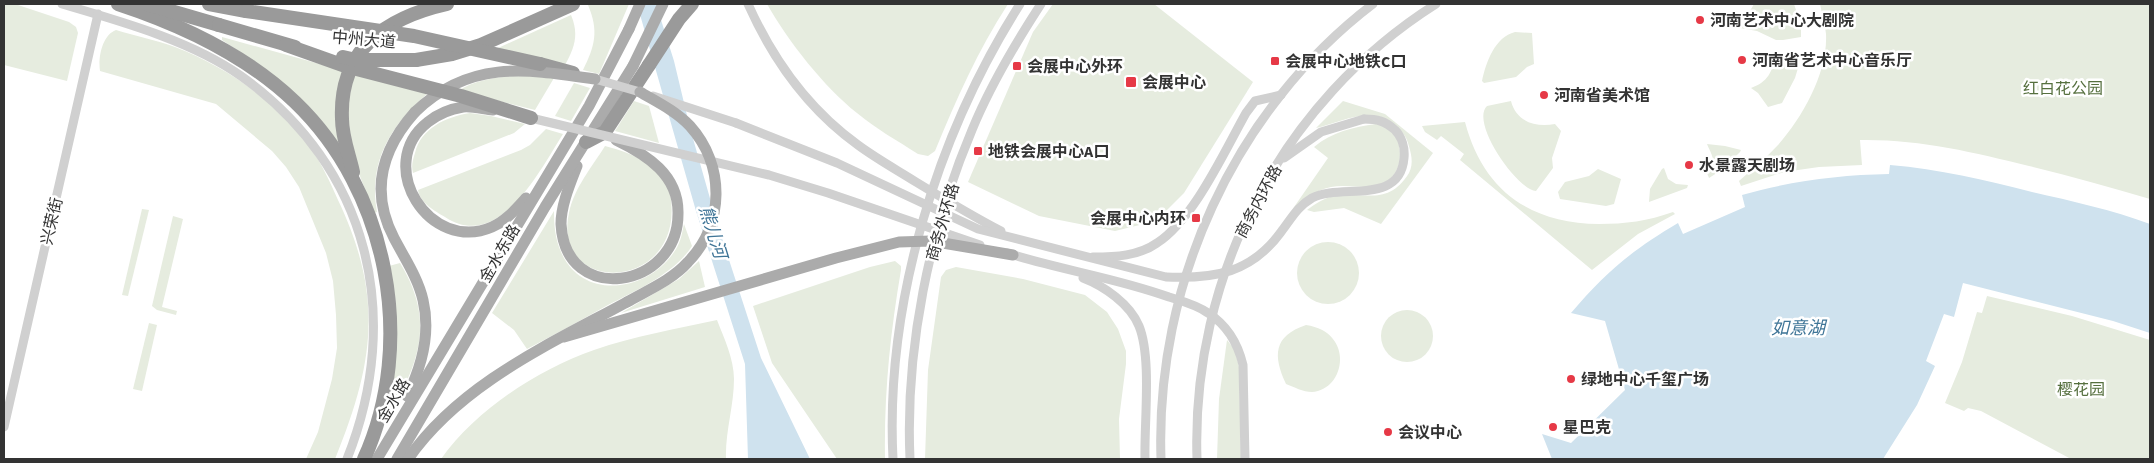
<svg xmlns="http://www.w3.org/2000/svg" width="2154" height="463" font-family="'Source Sans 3','Noto Sans SC',sans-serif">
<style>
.green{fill:#e6ecdf}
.water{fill:#cfe2ee}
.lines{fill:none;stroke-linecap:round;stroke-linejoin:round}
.minor{stroke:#d0d0d0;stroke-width:9}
.major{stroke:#ababab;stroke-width:11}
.highway{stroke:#9a9a9a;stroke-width:14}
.minor-bridge{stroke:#d0d0d0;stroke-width:9}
.major-bridge{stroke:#ababab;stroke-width:11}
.highway-bridge{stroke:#9a9a9a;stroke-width:14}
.poi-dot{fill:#e63946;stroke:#fff;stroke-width:2}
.labels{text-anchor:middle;stroke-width:5;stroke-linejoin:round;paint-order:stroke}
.poi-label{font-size:16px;font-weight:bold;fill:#333;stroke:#fff;text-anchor:start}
.street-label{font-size:16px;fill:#333;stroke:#fff}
.park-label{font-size:16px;fill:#56703f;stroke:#fff}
.water-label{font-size:18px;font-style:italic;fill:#3f7597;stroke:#fff}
</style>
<rect width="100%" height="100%" fill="#fff"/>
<g class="green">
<path d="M4 4H15L69 22 76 27 78 33 67 81 4 65Z"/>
<path d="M592 4H629L599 74 583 70C595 46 599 31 588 5Z"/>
<path d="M767 4H1008C978 50 956 100 935 151L928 156 918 154C898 141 876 129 857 113 824 87 788 41 767 4Z"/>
<path d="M1053 4H1154L1253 82 1184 193 1156 221 1115 231 1039 216 968 182 1033 32Z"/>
<path d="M1754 4H1794L1801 25V37L1783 40H1776L1757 31 1740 28Z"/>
<path d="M1820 4H2150V199C2110 187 2070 176 2029 166 1973 152 1918 139 1860 140L1862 165 1819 167 1784 172 1741 186 1739 181C1752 169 1766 158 1778 145 1803 117 1828 72 1826 34 1825 24 1822 14 1820 4Z"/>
<path d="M571 15C579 34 575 47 565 65L498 48Z"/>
<path d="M116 30C136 36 156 40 175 47 227 67 277 102 310 147 322 164 330 182 338 200 384 297 374 363 335 459H306L318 432 332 379 337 348 336 315 333 281 326 253 299 187 286 167 272 151 216 104 100 71C98 58 102 35 116 30Z"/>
<path d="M1515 32 1532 33 1534 64 1527 67 1516 77 1484 83 1482 81C1486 62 1495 37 1515 32Z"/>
<path d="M222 37 345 71 339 147 307 105 270 72 222 40Z"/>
<path d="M1798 54 1801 55V58L1795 78 1782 103 1768 107 1758 93 1751 88C1768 82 1772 72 1776 55Z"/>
<path d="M354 74 428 93C391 125 368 161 377 212L374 213 358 171 345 116Z"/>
<path d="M524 75 554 78 535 110 458 91C478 78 501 77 524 75Z"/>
<path d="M574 83 590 88 571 121 555 116Z"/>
<path d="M634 101 649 106 659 143 615 131Z"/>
<path d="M1343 101 1385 114 1433 153 1381 224 1344 208 1314 212 1307 210C1315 204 1324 198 1334 196 1365 191 1388 207 1409 173 1414 163 1411 153 1408 143 1405 133 1400 130 1392 124 1369 106 1341 122 1316 128Z"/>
<path d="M1511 101C1516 121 1535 128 1555 124L1561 131 1552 158 1553 168 1536 191C1516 189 1470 122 1487 106Z"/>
<path d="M470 113 491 116 525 124 514 133 413 173C411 166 413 159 415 153 421 128 446 117 470 113Z"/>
<path d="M1465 122C1483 190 1529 223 1599 224 1625 224 1648 221 1673 212L1675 214 1638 234 1592 270 1460 160 1464 154 1441 136 1437 140 1425 132 1422 126Z"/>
<path d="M1376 124C1385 126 1393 130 1397 139 1404 157 1399 180 1377 186 1363 189 1346 184 1331 187 1315 190 1304 200 1292 210L1328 158 1314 147C1332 132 1353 127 1376 124Z"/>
<path d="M546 129 563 134C540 170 499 253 445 217 435 211 420 203 418 190L521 150 530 145Z"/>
<path d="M1707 144 1725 146 1741 150 1740 152 1723 169 1709 178 1707 173C1717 160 1712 156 1707 144Z"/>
<path d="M605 146C633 153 667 167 671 200 682 293 551 296 569 213 574 188 592 167 605 146Z"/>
<path d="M1664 168 1668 179 1676 184 1688 185 1687 188 1649 202 1650 189 1662 169Z"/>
<path d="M1598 169 1621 179 1614 204 1606 206 1560 199 1558 192 1565 182 1589 176Z"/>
<path d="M142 209 149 210 128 296 122 295Z"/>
<path d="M554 211C554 225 555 238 561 252 583 303 651 291 676 249 681 241 682 233 684 224L692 246C674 274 637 290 608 305 581 320 554 335 527 349L514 330 492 313Z"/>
<path d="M173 216 183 219 162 307 177 311 176 315 157 310 152 306Z"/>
<circle cx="1328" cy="273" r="31"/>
<path d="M699 261 705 287 621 313 679 279Z"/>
<path d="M895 261 901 266V270C890 335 884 393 885 459H837L772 363 753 306 870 267Z"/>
<path d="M400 263C440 328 414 373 379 432L396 323V303L389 266Z"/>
<path d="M956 267 1023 279 1085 295 1107 312 1118 329 1126 351V364L1119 419 1120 459H925L928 370 941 277 946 270Z"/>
<path d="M1987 296 2072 316 2150 340V459H2071L1981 411 1968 408 1964 411 1945 403 1962 362 1977 312 1982 313Z"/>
<circle cx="1407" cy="336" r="26"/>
<path d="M717 320C724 338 734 359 734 379 734 406 725 432 726 459H441C476 410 537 370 594 350 634 336 676 329 717 320Z"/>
<path d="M149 323 157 325 142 391 133 389Z"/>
<path d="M1306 325C1355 332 1346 390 1312 392 1303 392 1294 387 1286 384 1273 356 1273 336 1306 325Z"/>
<path d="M1227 340 1235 350 1239 367 1241 459H1217L1219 399Z"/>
</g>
<g class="water">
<path d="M637 4H656L674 61 690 128 717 223 761 358 810 459H748L745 364 696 211Z"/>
<path d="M1890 165C1939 169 1985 180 2032 192 2072 201 2112 210 2150 224V333L2113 321 1963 283 1954 317 1944 314 1926 361 1935 366 1917 405 1883 459H1552L1542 434 1571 443 1625 390 1605 321 1571 313C1605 273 1632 250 1678 223L1683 234 1745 207 1742 195C1791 181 1839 175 1889 174Z"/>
</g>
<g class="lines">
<g class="minor">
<path d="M62 4C120 21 192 41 241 76 369 167 404 316 347 459"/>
<path d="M653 96 736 123"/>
<path d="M1284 158 1321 132 1364 119"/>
<path d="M1093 257C1115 257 1139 256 1157 243 1194 219 1224 152 1246 113L1255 101 1281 95"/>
<path d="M4 427 98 14"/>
<path d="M893 459C885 303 937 135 1020 4"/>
<path d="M910 459C905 349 929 232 972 130 990 86 1015 44 1041 4"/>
<path d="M1161 459C1155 285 1234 110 1373 4"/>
<path d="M1197 459C1191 277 1281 102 1436 4"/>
</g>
<g class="major">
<path d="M493 110C483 109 472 106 463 107 450 109 438 114 428 122 373 165 430 254 492 227 506 221 516 209 526 198"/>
<path d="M577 166C570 184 561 205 561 224 565 307 678 289 678 214 679 175 647 155 616 140"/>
<path d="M407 396C422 366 431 334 423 300 418 278 405 259 394 238 370 192 381 150 415 112"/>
<path d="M377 459 589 106 629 29"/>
<path d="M397 459 545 207 633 66"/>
<path d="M408 459C460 384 550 344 627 302"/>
</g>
<g class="highway">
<path d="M118 4C182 25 246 55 295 102 388 191 417 342 364 459"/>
<path d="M147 4 219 25"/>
<path d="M209 4 246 11"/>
<path d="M416 60 452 54 481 45 573 4"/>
<path d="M540 64 573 73"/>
<path d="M586 142 605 132 649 65"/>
<path d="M353 172C349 154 342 137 342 119 339 50 385 18 447 4"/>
</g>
<g class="minor-bridge">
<path d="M748 4C773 60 808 109 858 145 877 159 897 170 916 182 944 199 972 216 1001 231"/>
<path d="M595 79 640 92"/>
<path d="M531 118 769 175 828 193 980 245"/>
<path d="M736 123 837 163 978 229 1166 277C1215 279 1251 273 1281 232 1291 219 1298 206 1312 198 1341 183 1400 206 1404 158 1405 148 1402 137 1395 130 1385 121 1377 119 1364 119"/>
<path d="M1007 253C1061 270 1117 278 1169 297 1182 301 1197 305 1208 313 1227 325 1238 344 1243 365L1245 459"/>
<path d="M1083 278C1104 286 1130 304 1139 326 1152 358 1144 423 1145 459"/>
</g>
<g class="major-bridge">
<path d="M629 29 640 4"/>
<path d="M633 66 663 4"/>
<path d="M415 112C470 59 527 69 595 79"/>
<path d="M627 302C648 290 672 280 688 262 725 224 725 165 690 126 676 111 657 102 640 92"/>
<path d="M564 337 836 258 899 242 931 241 1013 255"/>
</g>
<g class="highway-bridge">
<path d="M246 11 414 36 540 64"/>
<path d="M219 25 295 47"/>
<path d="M286 45 345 66 461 96 531 118"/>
<path d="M343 57 356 60H416"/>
<path d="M649 65 679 19 692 4"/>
</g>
</g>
<g class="poi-dot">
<circle cx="1700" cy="20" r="5"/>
<circle cx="1742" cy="60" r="5"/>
<rect x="1270" y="56" width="10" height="10" rx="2.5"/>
<rect x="1012" y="61" width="10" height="10" rx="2.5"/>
<rect x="1125" y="76" width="12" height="12" rx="2.5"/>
<circle cx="1544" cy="95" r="5"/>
<rect x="973" y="146" width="10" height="10" rx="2.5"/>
<circle cx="1689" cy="165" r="5"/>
<rect x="1191" y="213" width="10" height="10" rx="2.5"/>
<circle cx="1571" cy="379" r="5"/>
<circle cx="1553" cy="427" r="5"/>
<circle cx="1388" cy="432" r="5"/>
</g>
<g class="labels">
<g class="poi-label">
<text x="1710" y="26">河南艺术中心大剧院</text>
<text x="1752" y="66">河南省艺术中心音乐厅</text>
<text x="1285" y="67">会展中心地铁C口</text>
<text x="1027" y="72">会展中心外环</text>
<text x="1142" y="88">会展中心</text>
<text x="1554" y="101">河南省美术馆</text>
<text x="988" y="157">地铁会展中心A口</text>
<text x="1699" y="171">水景露天剧场</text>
<text x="1186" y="224" text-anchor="end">会展中心内环</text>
<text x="1581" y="385">绿地中心千玺广场</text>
<text x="1563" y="433">星巴克</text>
<text x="1398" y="438">会议中心</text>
</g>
<g class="street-label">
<text transform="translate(364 39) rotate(5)" y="6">中州大道</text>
<text transform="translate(1258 201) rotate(-62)" y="6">商务内环路</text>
<text transform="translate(51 221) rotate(-77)" y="6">兴荣街</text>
<text transform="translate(942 222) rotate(-74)" y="6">商务外环路</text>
<text transform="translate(499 253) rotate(-60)" y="6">金水东路</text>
<text transform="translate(393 400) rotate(-59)" y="6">金水路</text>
</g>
<g class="park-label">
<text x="2063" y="94">红白花公园</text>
<text x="2081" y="395">樱花园</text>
</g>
<g class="water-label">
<text transform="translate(713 232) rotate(73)" y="6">熊儿河</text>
<text x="1798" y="334">如意湖</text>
</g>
</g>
<rect width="2154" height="463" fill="none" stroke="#333333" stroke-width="10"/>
</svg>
